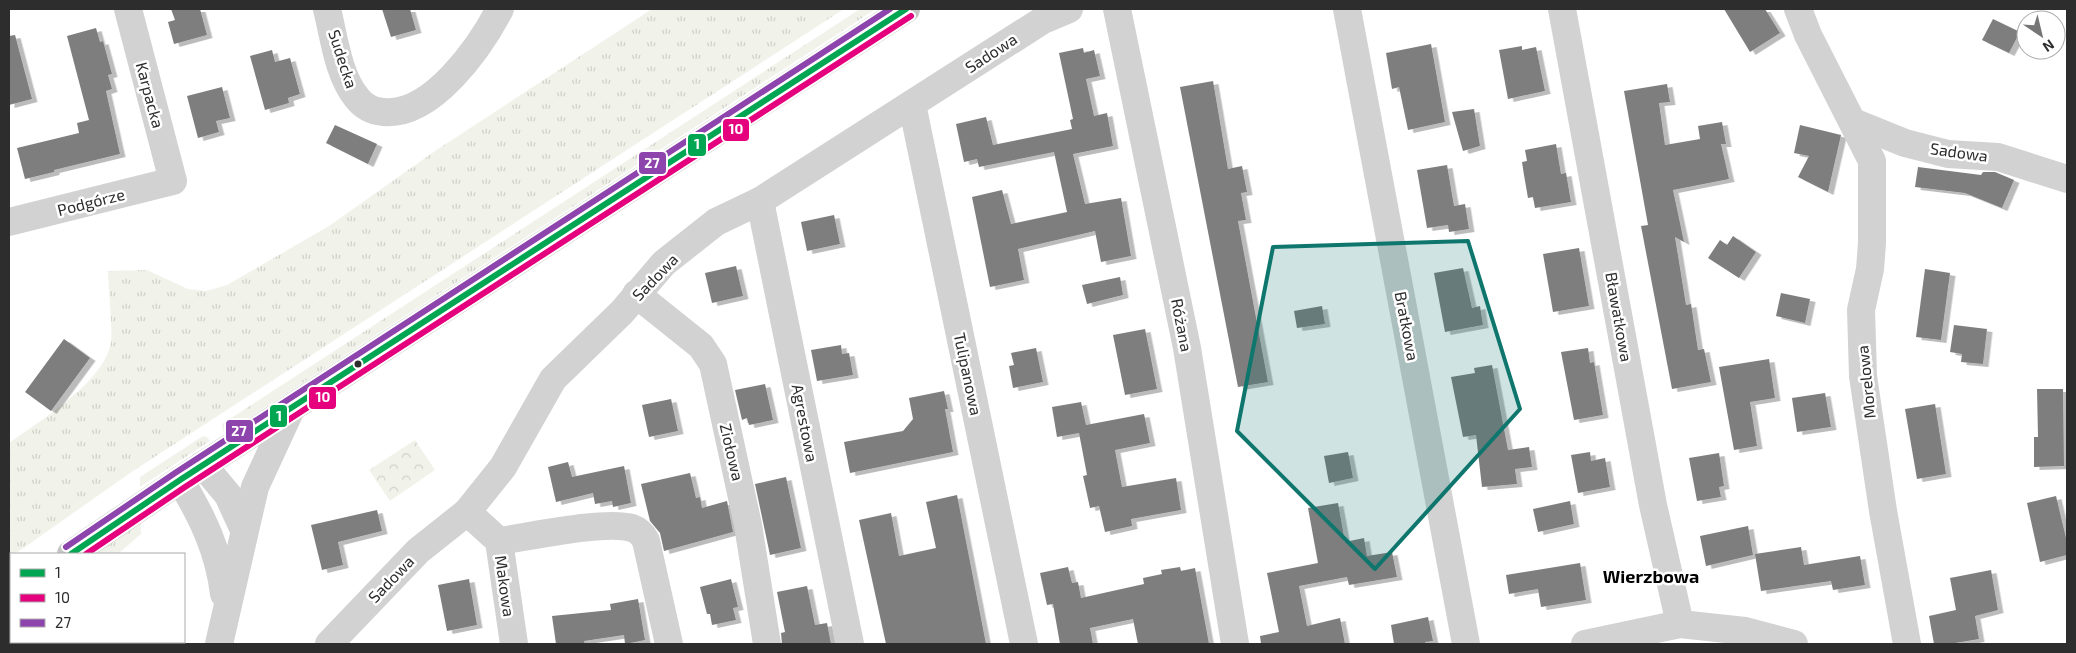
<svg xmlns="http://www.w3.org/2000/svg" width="2076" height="653" font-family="'Exo 2',sans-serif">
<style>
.grass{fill:url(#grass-tufts)}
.park{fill:url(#park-crowns)}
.building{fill:#7e7e7e;filter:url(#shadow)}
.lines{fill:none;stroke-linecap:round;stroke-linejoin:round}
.minor{stroke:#d2d2d2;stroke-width:28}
.major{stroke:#c5c5c5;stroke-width:28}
.bus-1-casing{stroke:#fff;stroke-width:10}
.bus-2-casing{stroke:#fff;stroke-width:10}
.bus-3-casing{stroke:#fff;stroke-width:10}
.bus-1{stroke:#00a651;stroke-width:6}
.bus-2{stroke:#e5007d;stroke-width:6}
.bus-3{stroke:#8e44ad;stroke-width:6}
.marked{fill:#0f766e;fill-opacity:0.2;stroke:#0f766e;stroke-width:4;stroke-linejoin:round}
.bus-dot{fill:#2d2d2d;stroke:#fff;stroke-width:2}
.labels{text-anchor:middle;stroke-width:5;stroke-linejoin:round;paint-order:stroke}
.street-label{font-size:16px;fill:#2d2d2d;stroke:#fff}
.neighbourhood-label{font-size:18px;font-weight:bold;fill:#000;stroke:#fff}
.line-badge{stroke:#fff;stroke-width:2}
.badge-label{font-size:14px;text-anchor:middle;font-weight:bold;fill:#fff}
</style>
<defs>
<pattern id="grass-tufts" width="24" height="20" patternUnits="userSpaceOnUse" patternTransform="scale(1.25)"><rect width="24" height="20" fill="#f1f3eb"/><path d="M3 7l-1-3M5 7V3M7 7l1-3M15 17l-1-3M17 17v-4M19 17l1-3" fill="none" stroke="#cfd1ca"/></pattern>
<pattern id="park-crowns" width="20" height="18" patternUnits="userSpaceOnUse" patternTransform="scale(1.25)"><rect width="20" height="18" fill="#f1f3eb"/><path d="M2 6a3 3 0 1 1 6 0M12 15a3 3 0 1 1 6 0" fill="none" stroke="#cfd1ca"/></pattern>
<filter id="shadow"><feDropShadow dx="5.5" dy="3" stdDeviation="0" flood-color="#0004"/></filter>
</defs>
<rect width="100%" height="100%" fill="#fff"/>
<g class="grass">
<path d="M652 9H844L133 471 15 554H11L9 559V443C40 421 99 385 110 347 114 337 108 286 108 271L147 270 188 289 206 291 227 285 329 226 435 151Z"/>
<path d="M860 9H876L224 434 222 424Z"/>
<path d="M203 436 207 437 210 441 140 487V477Z"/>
<path d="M141 522V534L118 554H95Z"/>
</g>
<path class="park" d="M415 440 435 470 390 501 369 470Z"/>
<g class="building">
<path d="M171 9H200L207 35 174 44 168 22 175 20Z"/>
<path d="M382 9H410L416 30 391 37Z"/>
<path d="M1724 9H1765L1780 33 1750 52Z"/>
<path d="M1993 19 2020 32 2009 53 1982 40Z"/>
<path d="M96 28 100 42 103 41 112 74 108 75 112 89 106 91 120 154 54 170V172L25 179 17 148 79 133 77 123 89 120 67 36Z"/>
<path d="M15 35 32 99 9 105V36Z"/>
<path d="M1431 44 1445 122 1408 130 1399 87 1392 89 1386 53Z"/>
<path d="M1522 46V50L1536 47 1545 91 1508 99 1499 50Z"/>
<path d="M1083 48 1084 53 1094 50 1100 76 1086 79 1094 116 1107 113 1113 146 1073 154 1085 204 1121 198 1131 256 1101 262 1095 231 1018 249 1024 280 990 287 972 197 1002 190 1011 224 1067 212 1054 152 979 167 977 159 964 162 956 124 986 117 993 145 1072 129 1070 120 1073 119 1059 53Z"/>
<path d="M272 50 275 62 290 58 300 94 288 98 289 103 265 110 250 56Z"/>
<path d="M1213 81 1228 169 1242 166 1247 192 1241 193 1246 220 1238 221 1268 382 1238 387 1180 87Z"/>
<path d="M1667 84 1670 102 1659 103 1665 145 1700 139 1698 126 1722 122 1726 144H1721L1729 179 1673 190 1684 242 1675 237 1686 305 1691 304 1698 350 1704 349 1711 382 1672 389 1641 226 1648 225 1624 91Z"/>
<path d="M222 87 230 118 216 121 219 132 198 138 187 96Z"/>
<path d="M1474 109 1480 146 1463 151 1452 112Z"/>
<path d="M335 125 377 144 368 164 326 143Z"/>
<path d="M1800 125 1841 135 1828 192 1798 177 1809 156 1794 153Z"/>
<path d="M1556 144 1561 174 1566 173 1571 202 1535 208 1533 197 1528 198 1524 175 1522 162 1527 161 1525 150Z"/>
<path d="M1447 165 1454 206 1465 204 1469 229 1449 232 1448 225 1427 228 1417 170Z"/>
<path d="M1918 167 1981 175 1983 172H1995L2014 180 2002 208 1965 193 1915 187Z"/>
<path d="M834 215 840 244 807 251 801 222Z"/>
<path d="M1733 236 1756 252 1739 278 1708 258 1720 240 1727 245Z"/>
<path d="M1579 248 1589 306 1553 312 1543 254Z"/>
<path d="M736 266 743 296 712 303 705 273Z"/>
<path d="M1463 268 1472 308 1480 306 1483 325 1445 332 1434 273Z"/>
<path d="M1925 269 1950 273 1941 340 1916 337Z"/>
<path d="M1120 277 1123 295 1087 304 1082 285Z"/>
<path d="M1781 293 1810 299 1805 323 1776 316Z"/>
<path d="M1322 306 1325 324 1297 328 1294 311Z"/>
<path d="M1954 325 1987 329 1983 364 1961 362 1962 354 1950 352Z"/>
<path d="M1145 329 1157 389 1125 395 1113 335Z"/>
<path d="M64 339 90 358 51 411 25 392Z"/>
<path d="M841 345 842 354 849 353 853 375 817 381 811 350Z"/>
<path d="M1036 348 1043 382 1013 388 1009 366 1014 365 1011 353Z"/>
<path d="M1588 348 1590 363 1594 362 1603 415 1574 420 1561 352Z"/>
<path d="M1769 359 1775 398 1750 402 1757 446 1734 450 1719 367Z"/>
<path d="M1492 365 1508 450 1529 447 1532 467 1515 469 1517 484 1482 487 1476 435 1463 437 1451 377 1475 373 1474 368Z"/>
<path d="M765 384 773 420 749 425 747 418 742 420 735 390Z"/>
<path d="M2037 389H2063L2064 466 2034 467V437H2038Z"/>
<path d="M944 391 948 409H945L953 452 850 473 844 442 903 431 913 419 909 398Z"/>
<path d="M1825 393 1831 427 1797 432 1792 398Z"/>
<path d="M671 399 678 431 649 437 642 405Z"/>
<path d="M1081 402 1086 425 1144 414 1150 443 1115 450 1122 487 1176 478 1181 510 1131 519 1132 526 1105 532 1099 506 1090 508 1083 476 1087 475 1079 433 1057 437 1052 407Z"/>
<path d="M1935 404 1946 474 1917 479 1905 409Z"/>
<path d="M1348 452 1353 478 1329 483 1324 456Z"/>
<path d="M1590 452 1591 461 1605 458 1610 487 1578 493 1571 455Z"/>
<path d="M1719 453 1724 486 1719 487 1721 497 1697 501 1689 458Z"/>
<path d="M568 462 572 477 624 466 631 503 613 507 612 501 595 504 593 493 556 502 548 467Z"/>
<path d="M690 473 696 498 700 497 702 508 727 501 733 532 664 551 660 533 650 521 641 484Z"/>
<path d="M786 477 801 548 770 555 755 484Z"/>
<path d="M957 495 986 644H886L859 520 891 513 899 556 936 548 926 502Z"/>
<path d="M2056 496 2067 542V555L2040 562 2027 503Z"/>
<path d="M1570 501 1574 524 1538 532 1533 509Z"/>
<path d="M1338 503 1345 542 1364 538 1367 556 1392 552 1397 577 1349 585 1347 577 1299 586 1307 626 1340 618 1345 644H1261L1260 636 1279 632 1267 573 1318 563 1308 508Z"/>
<path d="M377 510 382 531 338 542 343 565 322 570 311 525Z"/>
<path d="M1748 526 1753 555 1706 566 1700 536Z"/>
<path d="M1801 547 1804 565 1860 556 1865 585 1833 590 1831 581 1761 591 1755 554Z"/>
<path d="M1580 563 1586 600 1541 607 1538 589 1509 594 1506 575Z"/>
<path d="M1068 567 1072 583 1078 582 1081 598 1144 584 1143 578 1162 574 1161 570 1180 567 1181 571 1195 568 1209 644H1138L1133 619 1090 628 1093 644H1060L1053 604 1047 605 1040 573Z"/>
<path d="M1991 570 1998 610 1975 616 1979 639 1949 644H1934L1929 616 1956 610 1950 578Z"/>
<path d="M469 579 477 625 447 631 438 585Z"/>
<path d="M731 579 738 607 733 608 736 620 712 625 710 614H707L700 587Z"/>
<path d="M807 586 815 625 827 623 831 644H782L781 633 785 632 777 592Z"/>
<path d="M638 599 645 640 625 644 624 635 584 641 585 644H556L552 616 611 610 610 604Z"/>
<path d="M1428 617 1433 641 1425 642 1426 644H1394L1391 625Z"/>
</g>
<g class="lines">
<g class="minor">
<path d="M327 9C334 37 338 75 357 98 364 107 372 111 383 112 432 117 480 47 500 9"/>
<path d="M1117 9 1187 348 1235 644"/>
<path d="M1347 9 1466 644"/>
<path d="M1562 9 1653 505 1680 624"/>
<path d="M1798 9 1808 35 1872 161V243L1870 269 1861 310 1863 376 1883 511 1907 644"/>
<path d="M912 104 1024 644"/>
<path d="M1853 122 1905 143 1948 154 1998 157 2067 179"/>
<path d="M760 201 850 644"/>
<path d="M9 222 173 181 128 9"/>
<path d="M636 294 701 346 713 364 748 525 767 644"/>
<path d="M203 465 228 495 244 530"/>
<path d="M180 480C202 516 219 551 224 594"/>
<path d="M467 512 499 541 514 644"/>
<path d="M499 541C529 537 605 520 632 528 638 530 643 535 646 541L669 644"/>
<path d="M138 644V642"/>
<path d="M219 644 255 487 291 409"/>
<path d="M329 644 418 551 467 512 503 467 553 379 622 312 664 263 716 222 760 201 1043 20 1069 9"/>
<path d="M1585 644 1680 624 1745 631 1794 644"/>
</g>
<g class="major">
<path d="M71 554 180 480 906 9"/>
<path d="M9 602 11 600"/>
</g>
<defs>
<path id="bus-1" d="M71 554 180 480 906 9"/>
<path id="bus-2" d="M86 554 185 487 911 16"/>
<path id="bus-3" d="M66 547 175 473 890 9"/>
</defs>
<use href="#bus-1" class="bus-1-casing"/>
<use href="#bus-2" class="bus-2-casing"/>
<use href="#bus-3" class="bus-3-casing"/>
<use href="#bus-1" class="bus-1"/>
<use href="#bus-2" class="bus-2"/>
<use href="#bus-3" class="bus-3"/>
</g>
<path class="marked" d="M1468 241 1520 409 1375 569 1237 431 1273 247Z"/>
<circle class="bus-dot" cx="358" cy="364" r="4.5"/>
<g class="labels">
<g class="street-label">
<text transform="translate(991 53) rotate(-33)" y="6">Sadowa</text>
<text transform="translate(343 59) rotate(72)" y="6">Sudecka</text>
<text transform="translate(150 95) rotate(75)" y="6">Karpacka</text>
<text transform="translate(1959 152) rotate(8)" y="6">Sadowa</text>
<text transform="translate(91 202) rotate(-14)" y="6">Podgórze</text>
<text transform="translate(655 277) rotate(-46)" y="6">Sadowa</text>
<text transform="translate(1619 317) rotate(80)" y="6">Bławatkowa</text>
<text transform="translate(1182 325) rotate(79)" y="6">Różana</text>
<text transform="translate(1407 326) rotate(79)" y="6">Bratkowa</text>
<text transform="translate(968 374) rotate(78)" y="6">Tulipanowa</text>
<text transform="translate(1866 382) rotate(-96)" y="6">Morelowa</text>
<text transform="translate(805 423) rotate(79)" y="6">Agrestowa</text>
<text transform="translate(732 452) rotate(77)" y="6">Ziołowa</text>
<text transform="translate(391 579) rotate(-46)" y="6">Sadowa</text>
<text transform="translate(505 586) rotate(82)" y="6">Makowa</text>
</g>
<g class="neighbourhood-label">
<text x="1651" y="583">Wierzbowa</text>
</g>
</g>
<g class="line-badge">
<rect x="722" y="118" width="28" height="24" rx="5" fill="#e5007d"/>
<rect x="687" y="133" width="20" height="24" rx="5" fill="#00a651"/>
<rect x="638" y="151" width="29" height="24" rx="5" fill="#8e44ad"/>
<rect x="308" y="386" width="29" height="24" rx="5" fill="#e5007d"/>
<rect x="269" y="404" width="19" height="24" rx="5" fill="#00a651"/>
<rect x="225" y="419" width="29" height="24" rx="5" fill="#8e44ad"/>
</g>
<g class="badge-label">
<text x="736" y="134">10</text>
<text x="697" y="149">1</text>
<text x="652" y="168">27</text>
<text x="323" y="402">10</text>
<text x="279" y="421">1</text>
<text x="239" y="436">27</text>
</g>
<rect width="2076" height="653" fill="none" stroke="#2d2d2d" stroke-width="20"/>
<rect x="10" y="553" width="175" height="90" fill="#ffffff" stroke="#ababab"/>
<rect x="20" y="569" width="25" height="8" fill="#00a651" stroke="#ababab"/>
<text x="55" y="578" font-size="15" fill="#2d2d2d">1</text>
<rect x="20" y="594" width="25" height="8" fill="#e5007d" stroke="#ababab"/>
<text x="55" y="603" font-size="15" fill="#2d2d2d">10</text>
<rect x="20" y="619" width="25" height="8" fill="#8e44ad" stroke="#ababab"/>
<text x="55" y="628" font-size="15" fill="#2d2d2d">27</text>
<g transform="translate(2041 35) rotate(145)"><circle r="24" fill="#ffffff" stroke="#ababab"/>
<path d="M0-4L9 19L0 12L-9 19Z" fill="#767676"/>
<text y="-8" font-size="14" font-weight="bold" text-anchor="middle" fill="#2d2d2d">N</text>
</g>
</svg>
